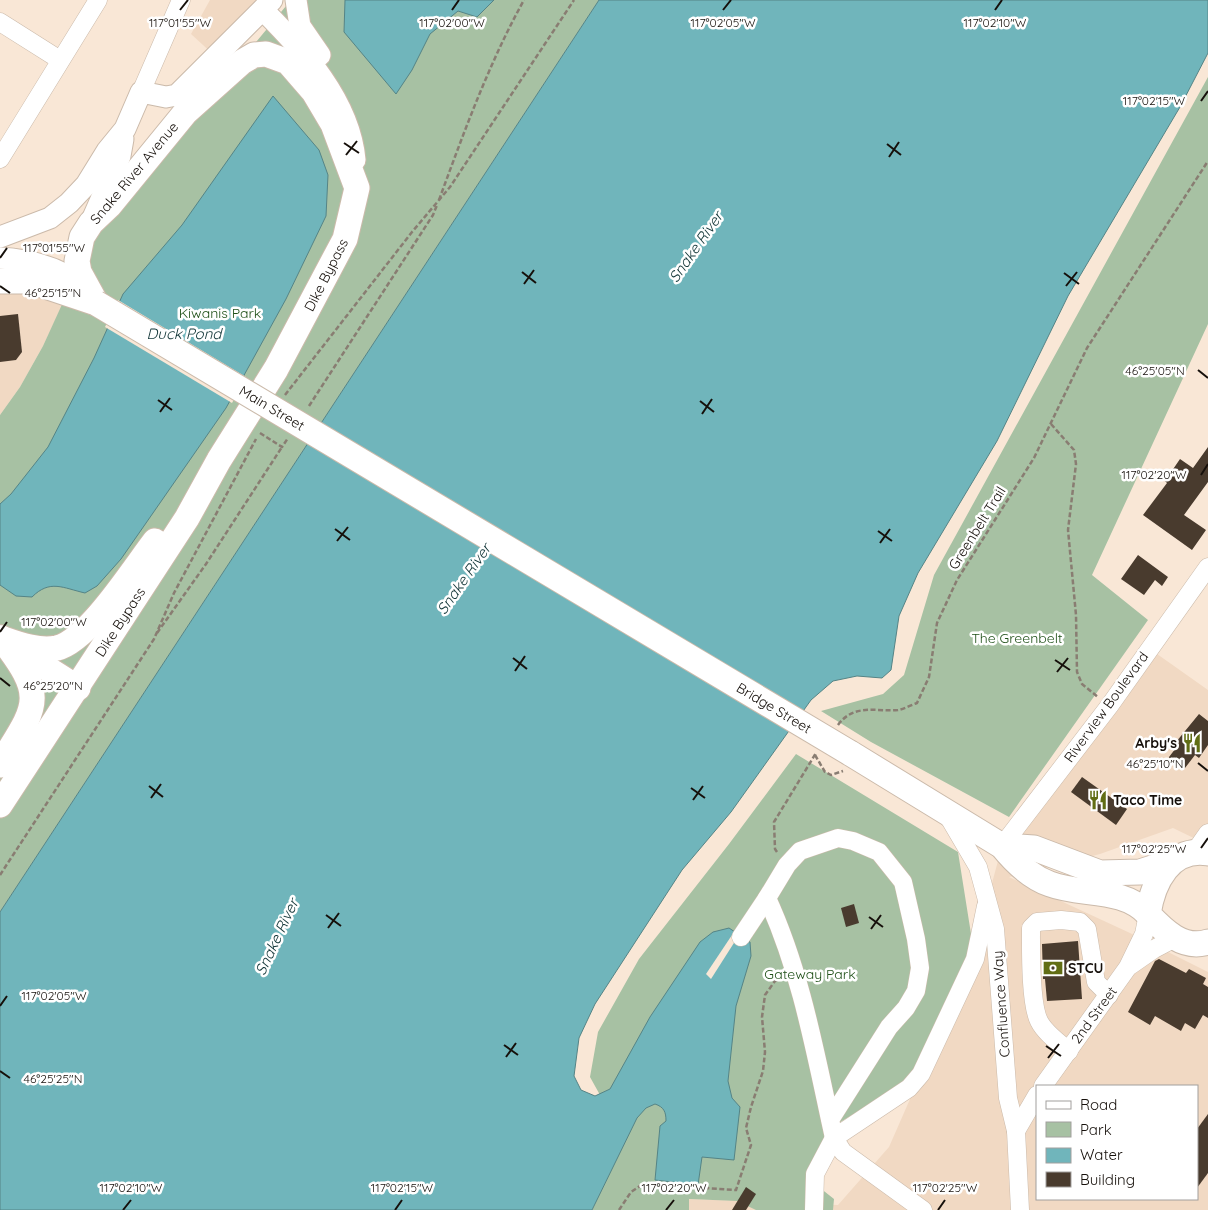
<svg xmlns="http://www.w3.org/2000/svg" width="1208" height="1210" font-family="Quicksand,sans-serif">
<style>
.built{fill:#f1d9c3;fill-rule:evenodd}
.green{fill:#a7c1a3}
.water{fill:#70b5bb;stroke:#558486}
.pier{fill:#f9e7d6}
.building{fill:#493b2e}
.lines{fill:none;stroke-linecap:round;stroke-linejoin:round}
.minor-casing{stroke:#cbbaaa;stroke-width:19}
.major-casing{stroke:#cbbaaa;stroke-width:23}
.highway-casing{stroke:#cbbaaa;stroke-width:27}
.path{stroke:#897d72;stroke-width:2.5;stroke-dasharray:5 2.5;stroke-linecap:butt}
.minor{stroke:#fff;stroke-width:18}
.major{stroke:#fff;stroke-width:21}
.highway{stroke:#fff;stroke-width:25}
.highway-bridge-casing{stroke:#cbbaaa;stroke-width:27;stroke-linecap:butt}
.highway-bridge{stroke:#fff;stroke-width:25}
.ticks{fill:none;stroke:#16100b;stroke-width:2}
.labels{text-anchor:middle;stroke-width:5;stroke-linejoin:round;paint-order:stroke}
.street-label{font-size:14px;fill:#16100b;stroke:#fff}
.park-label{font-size:14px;fill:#1f5018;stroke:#fff}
.poi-label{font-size:14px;font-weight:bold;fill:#16100b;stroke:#fff;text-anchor:start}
.water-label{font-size:15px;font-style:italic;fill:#103436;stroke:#fff}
.ticks-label{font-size:12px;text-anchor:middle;fill:#16100b;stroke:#fff;stroke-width:5;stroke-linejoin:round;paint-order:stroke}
</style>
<rect width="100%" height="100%" fill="#f9e7d6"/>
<g class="built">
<path d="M210 0H272L216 57 191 34Z"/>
<path d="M0 258 75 278 43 346 20 387 0 415Z"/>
<path d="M1150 649 1208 690V845L1173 828 1100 854 1009 877 1130 933 1208 972V1210H689V1199L838 1205 889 1147 921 1074 988 898 1002 846ZM1037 1086H1197V1199H1037Z"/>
</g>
<g class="green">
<path d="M291 0H599L0 912V415L20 387 43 346 91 241Z"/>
<path d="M1208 77V324L1092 575 1148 620 1009 817 871 742 821 711 883 694 904 675 934 575Z"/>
<path d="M796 754 958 852 975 959 921 1074 832 1127 810 1180 834 1199 833 1210H756L737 1201 689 1199V1210H592L625 1140 590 1077 598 1032 639 959 729 844Z"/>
</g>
<g class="water">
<path d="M345 0H494L477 17 458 11 430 34 412 70 396 94 344 32Z"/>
<path d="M599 0H1208V53L1180 107 1068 296 997 441 918 573 899 616 891 670 882 678 857 676 833 681 811 700 731 812 682 870 595 1004 579 1038 574 1076 581 1090 595 1096 610 1089 650 1017 700 942 713 932 729 928 750 942 751 956 736 1006 728 1081 732 1098 740 1107 734 1160 702 1157 698 1185 655 1180 660 1126 666 1121C666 1112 664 1107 655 1104L646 1108 637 1118 592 1210H0V912Z"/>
<path d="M273 96 319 150 328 175 326 216 286 299 226 408 121 559 97 586 85 593C63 588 50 579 32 597L16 596 0 585V504L11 494 48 447 94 358 123 294 182 225Z"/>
</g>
<g class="pier">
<path d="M118 300 246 377 232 403 105 327Z"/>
<path d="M734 932 739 935 711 979 706 974Z"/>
</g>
<g class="building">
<path d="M18 314 22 352 16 360 0 362V316Z"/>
<path d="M1208 447V482L1184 515 1206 530 1192 550 1143 515 1167 483 1165 481 1180 459 1193 468Z"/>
<path d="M1138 555 1168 577 1162 586 1155 580 1144 595 1121 579Z"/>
<path d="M1199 714 1208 721V745L1199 758 1195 755 1185 768 1182 769 1170 760 1169 757 1179 744 1176 742Z"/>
<path d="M1082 777 1127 809 1116 825 1071 792Z"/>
<path d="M854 904 859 923 846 927 841 908Z"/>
<path d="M1078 941 1082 999 1047 1001 1045 979H1043L1042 944Z"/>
<path d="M1159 959 1186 973 1189 969 1206 978 1203 984 1208 987V1018L1203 1015 1195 1029 1185 1023 1181 1031 1155 1016 1150 1025 1128 1012 1155 961Z"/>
<path d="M1208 1114V1173L1197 1188V1129Z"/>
<path d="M746 1187 756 1194 746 1210H732Z"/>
</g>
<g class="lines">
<defs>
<g id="minor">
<path d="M0 22 60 60"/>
<path d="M141 92 181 0"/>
<path d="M0 159 98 0"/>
<path d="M948 816 978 867 995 929 1008 1098 1016 1131 1020 1210"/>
<path d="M1002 846 1110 705 1208 567"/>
<path d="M1194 853 1208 833"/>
<path d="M741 937 767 898"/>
<path d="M1131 965 1154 949 1175 938"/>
<path d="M1069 1051C1058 1042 1045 1033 1039 1021 1030 1003 1031 949 1031 928L1037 922 1061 920 1080 922 1087 929 1096 982 1109 995"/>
<path d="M1043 1086 1128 967 1144 934 1148 914"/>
<path d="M830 1120 889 1027 906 1008 916 991 920 968 916 939 903 882 879 852 853 841 838 838 800 851 787 865 767 898C802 974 816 1057 834 1138L843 1152 923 1210"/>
<path d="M1016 1131 1037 1095"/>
<path d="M814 1210 815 1174 834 1138 909 1088 921 1074 975 959 986 906"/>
</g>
<g id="major">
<path d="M296 0 300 26 320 55"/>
<path d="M263 10C303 50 350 101 355 160"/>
<path d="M92 220 120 156 123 139"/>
<path d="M0 237 50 218 69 203 86 185 107 151 125 129 141 92 166 97 177 95 272 0"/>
<path d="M0 258C33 260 63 268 88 290"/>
</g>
<g id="highway">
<path d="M0 281H30L96 303"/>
<path d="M1 638C18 644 39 652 57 648 89 640 134 568 155 541"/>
<path d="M15 648 78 688"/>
<path d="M850 753 1002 846C1014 861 1030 877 1050 884 1082 896 1123 887 1148 914"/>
<path d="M0 765C37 705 48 698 1 638"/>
<path d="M0 805 187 518 219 460 276 369 345 239 357 188 333 124 314 92 288 62 266 54 254 55 242 62 185 113 109 206 91 223 82 237 77 261 79 272 96 303"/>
<path d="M1002 846 1034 848 1100 873 1140 872 1171 862"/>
<path d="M1208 853C1170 847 1153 882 1148 914 1164 931 1183 950 1208 942"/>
</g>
</defs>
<use href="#minor" class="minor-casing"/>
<use href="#major" class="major-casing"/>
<use href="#highway" class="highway-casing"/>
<g class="path">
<path d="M439 200C464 132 489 63 524 0"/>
<path d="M285 395 412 232 450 187 574 0"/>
<path d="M309 406 433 215 437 205"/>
<path d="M1051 424 1074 450 1076 464 1068 530 1076 615 1077 672 1082 684 1098 697"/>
<path d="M260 433 282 447 288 438"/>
<path d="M157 633 206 564 282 447"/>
<path d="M838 725C854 703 876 712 898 710 904 709 911 705 917 703L929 677 937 623 957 580 1034 458 1087 348 1208 161"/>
<path d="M815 755 825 772 831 775 843 771"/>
<path d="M777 852 775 849 774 822 816 753"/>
<path d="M0 875 154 639 174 593 256 439"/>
<path d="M619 1210 631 1192 643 1184 736 1190 751 1145 746 1128 751 1107 763 1071 765 1052 762 1017 765 995 775 981 780 979"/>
</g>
<use href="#minor" class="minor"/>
<use href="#major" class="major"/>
<use href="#highway" class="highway"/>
<defs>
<path id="highway-bridge" d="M96 303 850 753"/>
</defs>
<use href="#highway-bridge" class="highway-bridge-casing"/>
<use href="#highway-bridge" class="highway-bridge"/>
</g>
<path class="ticks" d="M180 10 188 0M452 10 459 0M723 10 731 0M995 10 1002 0M1201 101 1208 91M344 143 359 153M887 144 901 155M346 155 357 141M889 157 899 142M0 258 7 248M522 272 536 283M1064 273 1079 284M524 284 534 270M0 286 10 293M1066 286 1077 272M1198 370 1208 378M158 400 172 410M700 401 714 412M160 412 170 398M702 414 712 399M1201 475 1208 464M335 529 350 540M878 531 892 541M337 541 348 527M880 543 890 529M0 632 7 622M513 658 527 669M1055 660 1070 670M515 671 525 656M1057 672 1068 658M0 678 10 686M1198 763 1208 771M149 786 163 797M691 788 705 798M151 798 161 784M693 800 703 786M1201 848 1208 838M326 915 341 926M869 917 883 927M328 928 339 913M871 929 881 915M0 1006 7 996M504 1045 518 1055M1046 1046 1061 1056M506 1057 516 1043M1048 1058 1059 1044M0 1071 10 1078M123 1210 131 1200M395 1210 402 1200M666 1210 674 1200M938 1210 945 1200"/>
<defs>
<symbol id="restaurant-bare" viewBox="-9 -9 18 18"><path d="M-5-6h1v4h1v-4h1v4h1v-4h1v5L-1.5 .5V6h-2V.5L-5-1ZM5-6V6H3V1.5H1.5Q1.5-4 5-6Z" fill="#616d14" stroke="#fff" stroke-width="2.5" paint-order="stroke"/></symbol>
<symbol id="bank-bare" viewBox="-9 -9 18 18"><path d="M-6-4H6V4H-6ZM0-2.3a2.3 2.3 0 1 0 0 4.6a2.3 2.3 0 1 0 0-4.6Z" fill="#616d14" stroke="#fff" stroke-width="2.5" paint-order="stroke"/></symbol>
</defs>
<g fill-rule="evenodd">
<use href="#restaurant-bare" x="1178" y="729" width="28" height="28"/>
<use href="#restaurant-bare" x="1084" y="786" width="28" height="28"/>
<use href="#bank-bare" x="1039" y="954" width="28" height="28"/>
</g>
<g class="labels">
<g class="street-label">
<text transform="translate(134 173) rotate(-50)" y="5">Snake River Avenue</text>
<text transform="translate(326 275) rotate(-63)" y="5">Dike Bypass</text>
<text transform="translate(272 408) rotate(31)" y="5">Main Street</text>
<text transform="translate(977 528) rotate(-58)" y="5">Greenbelt Trail</text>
<text transform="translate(120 622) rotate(-57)" y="5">Dike Bypass</text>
<text transform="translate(1106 707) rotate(-54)" y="5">Riverview Boulevard</text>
<text transform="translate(774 708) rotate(31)" y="5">Bridge Street</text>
<text transform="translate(1001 1004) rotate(-94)" y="5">Confluence Way</text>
<text transform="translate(1094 1015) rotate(-54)" y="5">2nd Street</text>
</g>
<g class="park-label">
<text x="220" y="318">Kiwanis Park</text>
<text x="1017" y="643">The Greenbelt</text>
<text x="810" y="979">Gateway Park</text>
</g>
<g class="poi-label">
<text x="1177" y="748" text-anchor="end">Arby's</text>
<text x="1113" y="805">Taco Time</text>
<text x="1068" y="973">STCU</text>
</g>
<g class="water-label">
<text transform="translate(696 247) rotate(-55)" y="5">Snake River</text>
<text x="184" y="339">Duck Pond</text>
<text transform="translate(464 579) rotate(-55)" y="5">Snake River</text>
<text transform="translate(277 937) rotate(-65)" y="5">Snake River</text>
</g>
</g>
<g class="ticks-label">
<text x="180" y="27">117°01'55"W</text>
<text x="452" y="27">117°02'00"W</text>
<text x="723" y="27">117°02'05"W</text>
<text x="995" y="27">117°02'10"W</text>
<text x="1154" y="105">117°02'15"W</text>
<text x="54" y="252">117°01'55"W</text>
<text x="53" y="297">46°25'15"N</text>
<text x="1155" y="375">46°25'05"N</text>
<text x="1154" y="479">117°02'20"W</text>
<text x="54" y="626">117°02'00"W</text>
<text x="53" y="690">46°25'20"N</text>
<text x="1155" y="768">46°25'10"N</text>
<text x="1154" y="853">117°02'25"W</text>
<text x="54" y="1000">117°02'05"W</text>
<text x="53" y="1083">46°25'25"N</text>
<text x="131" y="1192">117°02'10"W</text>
<text x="402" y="1192">117°02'15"W</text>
<text x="674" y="1192">117°02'20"W</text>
<text x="945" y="1192">117°02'25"W</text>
</g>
<rect x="1036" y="1085" width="162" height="115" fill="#ffffff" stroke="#a29f9d"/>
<rect x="1046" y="1101" width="25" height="8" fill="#ffffff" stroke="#a29f9d"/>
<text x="1080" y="1110" font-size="15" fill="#16100b">Road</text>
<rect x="1046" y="1122" width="25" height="15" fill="#a7c1a3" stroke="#a29f9d"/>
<text x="1080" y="1135" font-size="15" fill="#16100b">Park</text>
<rect x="1046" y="1148" width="25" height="15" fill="#70b5bb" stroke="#a29f9d"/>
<text x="1080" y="1160" font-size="15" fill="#16100b">Water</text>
<rect x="1046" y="1172" width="25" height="15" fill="#493b2e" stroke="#a29f9d"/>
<text x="1080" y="1185" font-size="15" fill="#16100b">Building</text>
</svg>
